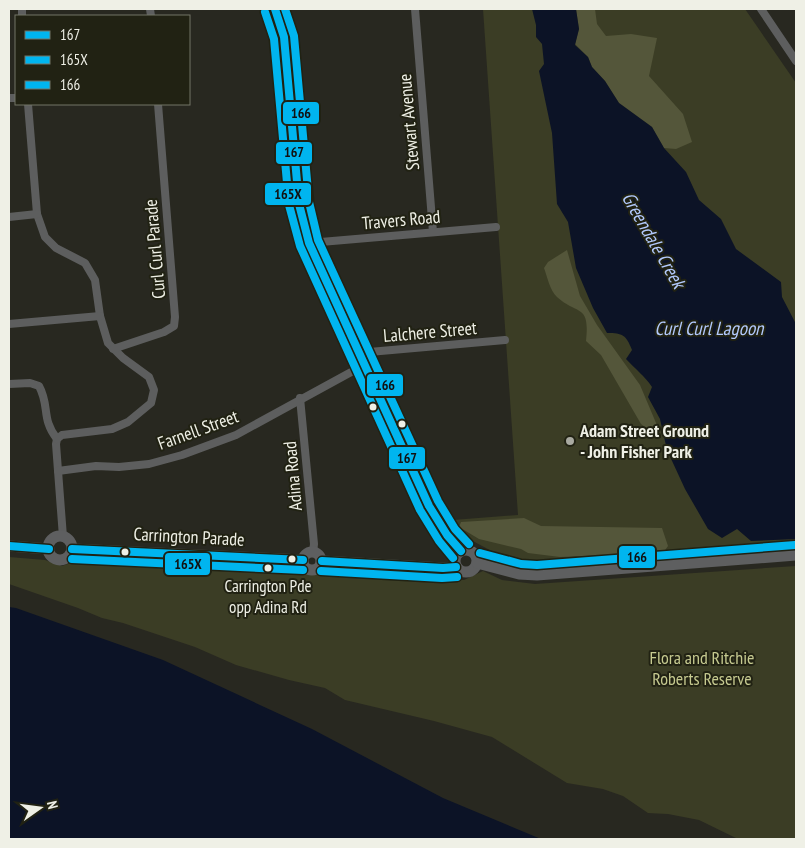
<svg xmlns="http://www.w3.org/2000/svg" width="805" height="848" font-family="'PT Sans Narrow',sans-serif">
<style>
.green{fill:#3b3d25}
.forest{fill:#54563a}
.water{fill:#0c1326}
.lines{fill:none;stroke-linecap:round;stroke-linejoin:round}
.street{stroke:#5d5e5e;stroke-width:8}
.secondary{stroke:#5e5f60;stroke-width:11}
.bus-1-casing{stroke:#212213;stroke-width:11}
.bus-2-casing{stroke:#212213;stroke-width:11}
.bus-3-casing{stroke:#212213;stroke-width:11}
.bus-1{stroke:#00b5ef;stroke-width:8}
.bus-2{stroke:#00b5ef;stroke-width:8}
.bus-3{stroke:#00b5ef;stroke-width:8}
.bus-dot{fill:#eff0e6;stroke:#212213;stroke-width:2}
.poi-dot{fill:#a9aaa1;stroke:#212213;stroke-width:2}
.labels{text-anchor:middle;stroke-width:4;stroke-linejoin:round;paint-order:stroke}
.bus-label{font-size:17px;fill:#eff0e6;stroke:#212213}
.street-label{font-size:18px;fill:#eff0e6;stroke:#212213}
.poi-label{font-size:18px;font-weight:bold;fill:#eff0e6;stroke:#212213;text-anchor:start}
.park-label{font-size:18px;fill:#c6ca90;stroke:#212213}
.water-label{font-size:19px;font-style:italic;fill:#b3cafd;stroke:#212213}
.line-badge{stroke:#212213;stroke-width:2}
.pale-badge-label{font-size:14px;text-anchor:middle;font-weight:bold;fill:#111}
</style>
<rect width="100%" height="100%" fill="#282820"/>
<g class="green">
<path d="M483 9H745L796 83V543L568 561H522L501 556 469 539 453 520 518 515Z"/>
<path d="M9 557 45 560 62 566 82 559 286 570 318 575 342 573 464 580 483 571 502 580 535 584 796 566V839H738L699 820 668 814 648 813 623 796 603 789 567 783 492 737 434 721 345 700 325 688 289 680 236 665 195 647 123 623 102 618 78 608 9 584Z"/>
</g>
<g class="forest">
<path d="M576 9H595L597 24 606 36 631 34 657 38 649 76 683 114 692 142 676 149 664 148 652 127 619 103 605 81 592 67 588 57 575 44 579 29Z"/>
<path d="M567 250 580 296 597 325 640 385 659 430 654 434 641 424 601 355 586 341C590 303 578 316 557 297 550 291 547 276 544 268L548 262Z"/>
<path d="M524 518 541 526 662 528 668 546 663 553 560 557 528 553 521 549 479 539 459 527 461 522Z"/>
</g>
<g class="water">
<path d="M532 9H576L579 29 575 45 588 57 592 67 605 81 619 103 652 127 664 148 686 172 699 200 721 219 736 249 781 282 782 297 796 324V539L751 541 737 529 722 538 708 529 685 489 667 450 660 419 648 397 652 387C645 376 635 369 626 359L632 350C626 335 623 333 607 333L593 308 576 268 568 222 557 204 552 133 539 71 544 64 542 44 536 37V25Z"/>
<path d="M9 607 16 608 163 660 312 729 443 798 541 839H9Z"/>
</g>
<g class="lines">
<g class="street">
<path d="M22 9V16"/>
<path d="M150 9 151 16"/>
<path d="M415 9 433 232"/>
<path d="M761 9 796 61"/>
<path d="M9 98H16"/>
<path d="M28 104 37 214 45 237 56 248 85 263 95 280 100 316 108 343 123 358 149 377 154 390 151 403 128 422 112 429 62 435 57 439 56 444 63 537"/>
<path d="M9 217 37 214"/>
<path d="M309 243 496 227"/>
<path d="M9 324 100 316"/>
<path d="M113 349 164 332 174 326 175 317 158 104"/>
<path d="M358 353 505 340"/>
<path d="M9 384 30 383 39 386C50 406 41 419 57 439"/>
<path d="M300 398 314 544 313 552"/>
<path d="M58 471 96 466 119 467 149 464 182 455 236 435 364 365"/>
</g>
<g class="secondary">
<path d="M275 9 284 37 287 59 299 204 309 243 429 506 447 535 461 551"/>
<circle cx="60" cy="548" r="12"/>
<path d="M9 546 49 549"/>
<path d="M72 549 303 560"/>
<circle cx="466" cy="561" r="11"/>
<circle cx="312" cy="561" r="9"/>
<path d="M322 561 443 568 456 567"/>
<path d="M477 563 519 574 537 575 796 555"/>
</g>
<defs>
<g id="bus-1">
<path d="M275 9 284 37 299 204 309 243 429 506 447 535 461 551"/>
<path d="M9 546 49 549"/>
<path d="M72 549 303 560"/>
<path d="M322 561 443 568 456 567"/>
</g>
<g id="bus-2">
<path d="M265 12 274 39 289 205 300 246 420 510 439 541 453 558"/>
<path d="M72 559 303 570"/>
<path d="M321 571 442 578 457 577"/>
</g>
<g id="bus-3">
<path d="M285 9 294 36 309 202 318 240 438 501 455 529 469 544"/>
<path d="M480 553 521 564 537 565 795 545"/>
</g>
</defs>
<use href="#bus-1" class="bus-1-casing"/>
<use href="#bus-2" class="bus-2-casing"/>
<use href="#bus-3" class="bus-3-casing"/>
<use href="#bus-1" class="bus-1"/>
<use href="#bus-2" class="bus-2"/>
<use href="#bus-3" class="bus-3"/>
</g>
<g class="bus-dot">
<circle cx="373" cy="407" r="4.5"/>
<circle cx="402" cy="424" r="4.5"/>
<circle cx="125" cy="552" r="4.5"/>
<circle cx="292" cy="559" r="4.5"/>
<circle cx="268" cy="568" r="4.5"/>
</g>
<circle class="poi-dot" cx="570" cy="441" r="5"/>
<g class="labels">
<g class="bus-label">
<text x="268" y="592">Carrington Pde<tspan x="268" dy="21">opp Adina Rd</tspan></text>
</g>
<g class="street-label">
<text transform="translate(409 122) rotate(-95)" y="6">Stewart Avenue</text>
<text transform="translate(401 220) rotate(-5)" y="6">Travers Road</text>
<text transform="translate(155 249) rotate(-95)" y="6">Curl Curl Parade</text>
<text transform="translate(430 332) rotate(-5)" y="6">Lalchere Street</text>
<text transform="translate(198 430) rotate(-20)" y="6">Farnell Street</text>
<text transform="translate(293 476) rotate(-95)" y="6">Adina Road</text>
<text transform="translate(189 537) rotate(3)" y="6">Carrington Parade</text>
</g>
<g class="poi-label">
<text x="580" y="437">Adam Street Ground<tspan x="580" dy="21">- John Fisher Park</tspan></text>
</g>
<g class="park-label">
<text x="702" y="664">Flora and Ritchie<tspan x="702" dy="21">Roberts Reserve</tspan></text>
</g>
<g class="water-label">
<text transform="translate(654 240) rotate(60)" y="7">Greendale Creek</text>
<text x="709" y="335">Curl Curl Lagoon</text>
</g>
</g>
<g class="line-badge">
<rect x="282" y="101" width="38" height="24" rx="5" fill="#00b5ef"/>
<rect x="275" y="141" width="38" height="24" rx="5" fill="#00b5ef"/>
<rect x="264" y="182" width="48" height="24" rx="5" fill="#00b5ef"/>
<rect x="366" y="373" width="38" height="24" rx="5" fill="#00b5ef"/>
<rect x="388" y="446" width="38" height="24" rx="5" fill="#00b5ef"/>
<rect x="618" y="545" width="38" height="24" rx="5" fill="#00b5ef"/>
<rect x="164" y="552" width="47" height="24" rx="5" fill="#00b5ef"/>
</g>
<g class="pale-badge-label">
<text x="301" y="118">166</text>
<text x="294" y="157">167</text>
<text x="288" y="199">165X</text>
<text x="385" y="390">166</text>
<text x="407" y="463">167</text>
<text x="637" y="562">166</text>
<text x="188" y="569">165X</text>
</g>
<rect width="805" height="848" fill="none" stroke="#eff0e6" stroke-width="20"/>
<rect x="15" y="15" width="175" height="90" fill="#212213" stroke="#737467"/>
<rect x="25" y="31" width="25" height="8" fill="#00b5ef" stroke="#737467"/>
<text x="60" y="40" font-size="15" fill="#eff0e6">167</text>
<rect x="25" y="56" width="25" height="8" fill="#00b5ef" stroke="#737467"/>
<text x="60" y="65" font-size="15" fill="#eff0e6">165X</text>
<rect x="25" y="81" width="25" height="8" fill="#00b5ef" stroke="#737467"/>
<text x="60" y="90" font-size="15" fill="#eff0e6">166</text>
<g transform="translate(40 808) rotate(76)" stroke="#212213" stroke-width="4" paint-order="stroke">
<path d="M0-4L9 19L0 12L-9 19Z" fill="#eff0e6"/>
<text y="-8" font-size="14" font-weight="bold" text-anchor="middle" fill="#eff0e6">N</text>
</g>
</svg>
